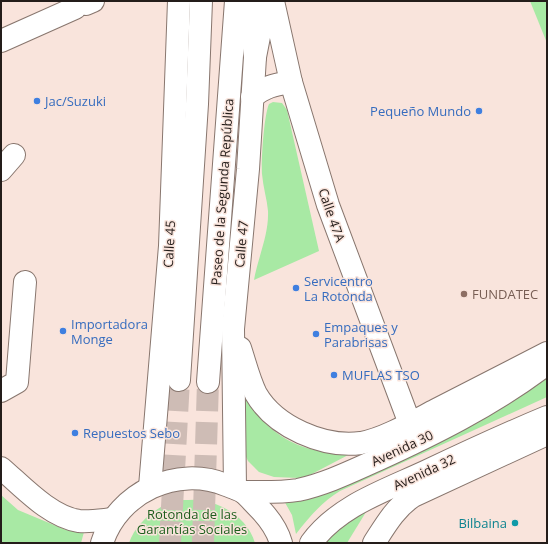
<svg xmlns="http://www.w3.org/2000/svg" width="548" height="544" font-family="'Open Sans',sans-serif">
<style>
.green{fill:#a8e9a4}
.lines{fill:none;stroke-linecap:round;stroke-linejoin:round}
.highway-tunnel{stroke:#cebcb5;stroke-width:22;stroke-dasharray:22 11;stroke-linecap:butt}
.minor-casing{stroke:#88766e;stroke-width:24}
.major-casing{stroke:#88766e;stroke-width:24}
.highway-casing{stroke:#88766e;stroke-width:24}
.minor{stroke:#fff;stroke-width:22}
.major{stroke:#fff;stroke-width:22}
.highway{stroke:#fff;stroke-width:22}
.shop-dot{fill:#3f7fe0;stroke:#f9e4dc;stroke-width:1.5}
.education-dot{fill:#8d6e63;stroke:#f9e4dc;stroke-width:1.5}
.culture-dot{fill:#0f9aa8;stroke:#f9e4dc;stroke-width:1.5}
.labels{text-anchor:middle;stroke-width:3;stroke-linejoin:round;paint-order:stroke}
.shop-label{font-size:13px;fill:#366cbe;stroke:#f9e4dc;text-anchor:start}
.street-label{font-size:13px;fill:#241d1a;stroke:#f9e4dc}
.education-label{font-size:13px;fill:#785e54;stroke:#f9e4dc;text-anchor:start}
.park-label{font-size:13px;fill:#1c5e1c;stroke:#f9e4dc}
.culture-label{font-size:13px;fill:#0d838f;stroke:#f9e4dc;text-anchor:end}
</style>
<rect width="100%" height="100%" fill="#f9e4dc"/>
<g class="green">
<path d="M530 1H547V43Z"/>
<path d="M273 102 282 103 287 110 319 251 254 280C258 257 269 235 268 211 267 199 263 187 262 174 261 161 264 115 269 104Z"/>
<path d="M547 376V397L340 491C322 502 309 517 296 534L292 515 283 499Z"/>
<path d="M241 389C254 418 283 444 315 450 327 453 339 453 352 453L308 476 299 478 274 477 259 472 248 461 240 444Z"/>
<path d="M1 495 18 510 66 530 84 532 81 543H1Z"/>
<path d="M183 500C190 500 198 499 205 501 226 505 249 521 255 543H129C134 528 147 515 161 507 167 504 176 503 183 500Z"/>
<path d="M366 512 347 543H326C336 529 350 519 366 512Z"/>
</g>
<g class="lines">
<g class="highway-tunnel">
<path d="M170 543 179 380"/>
<path d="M203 543 208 382"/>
</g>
<defs>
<g id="minor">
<path d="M273 1 291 82 328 205 410 424"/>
<path d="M86 4 93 1"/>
<path d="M1 41 75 8"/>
<path d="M1 170 14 155"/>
<path d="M1 391 17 382 25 282"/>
<path d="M1 468C22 486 50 517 79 521 90 522 102 520 113 519"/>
</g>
<g id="major">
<path d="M252 97C266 86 274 85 291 82"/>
<path d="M240 348C245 363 249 380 256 394 275 427 324 448 361 443 384 439 415 421 436 410 473 391 510 372 547 353"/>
<path d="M150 487 170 246 179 1"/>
<path d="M235 488 233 329 248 169 255 57 266 1"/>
<path d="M243 492C261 492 279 493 298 490 326 484 352 471 377 460 434 434 490 406 540 369"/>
<path d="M102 543C118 492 177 465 226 485 231 487 238 489 243 492 248 496 253 502 258 507 268 517 277 529 281 543"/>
<path d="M311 543C338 506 384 491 425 472 465 453 506 434 547 417"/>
<path d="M374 543C385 526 395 508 413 496L547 434"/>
</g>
<g id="highway">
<path d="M249 1 255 57"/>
<path d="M179 380 197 104 201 1"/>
<path d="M208 382 236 1"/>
</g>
</defs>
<use href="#minor" class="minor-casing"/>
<use href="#major" class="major-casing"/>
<use href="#highway" class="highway-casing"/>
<use href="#minor" class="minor"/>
<use href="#major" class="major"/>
<use href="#highway" class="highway"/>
</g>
<g class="shop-dot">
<circle cx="37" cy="101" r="4"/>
<circle cx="479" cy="111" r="4"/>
<circle cx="296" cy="288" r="4"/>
<circle cx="63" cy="331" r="4"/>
<circle cx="316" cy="334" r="4"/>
<circle cx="334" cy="375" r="4"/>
<circle cx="75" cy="433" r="4"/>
</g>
<circle class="education-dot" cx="464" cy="294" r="4"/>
<circle class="culture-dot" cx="515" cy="523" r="4"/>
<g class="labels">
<g class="shop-label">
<text x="45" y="106">Jac/Suzuki</text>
<text x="471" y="116" text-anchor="end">Pequeño Mundo</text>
<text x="304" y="286">Servicentro<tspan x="304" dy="15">La Rotonda</tspan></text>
<text x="71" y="329">Importadora<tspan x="71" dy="15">Monge</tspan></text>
<text x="324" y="332">Empaques y<tspan x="324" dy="15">Parabrisas</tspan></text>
<text x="342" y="380">MUFLAS TSO</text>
<text x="83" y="438">Repuestos Sebo</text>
</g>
<g class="street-label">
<text transform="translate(222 192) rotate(-86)" y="5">Paseo de la Segunda República</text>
<text transform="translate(332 215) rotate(71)" y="5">Calle 47A</text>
<text transform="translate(169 244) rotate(-87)" y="5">Calle 45</text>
<text transform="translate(241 244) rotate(-85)" y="5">Calle 47</text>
<text transform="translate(402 448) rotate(-25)" y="5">Avenida 30</text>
<text transform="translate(424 472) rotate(-25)" y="5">Avenida 32</text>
</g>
<g class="education-label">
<text x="472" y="299">FUNDATEC</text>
</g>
<g class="park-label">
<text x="192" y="519">Rotonda de las<tspan x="192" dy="15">Garantías Sociales</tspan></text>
</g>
<g class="culture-label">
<text x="507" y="528">Bilbaina</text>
</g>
</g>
<rect width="548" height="544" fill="none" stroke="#241d1a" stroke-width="4"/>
</svg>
